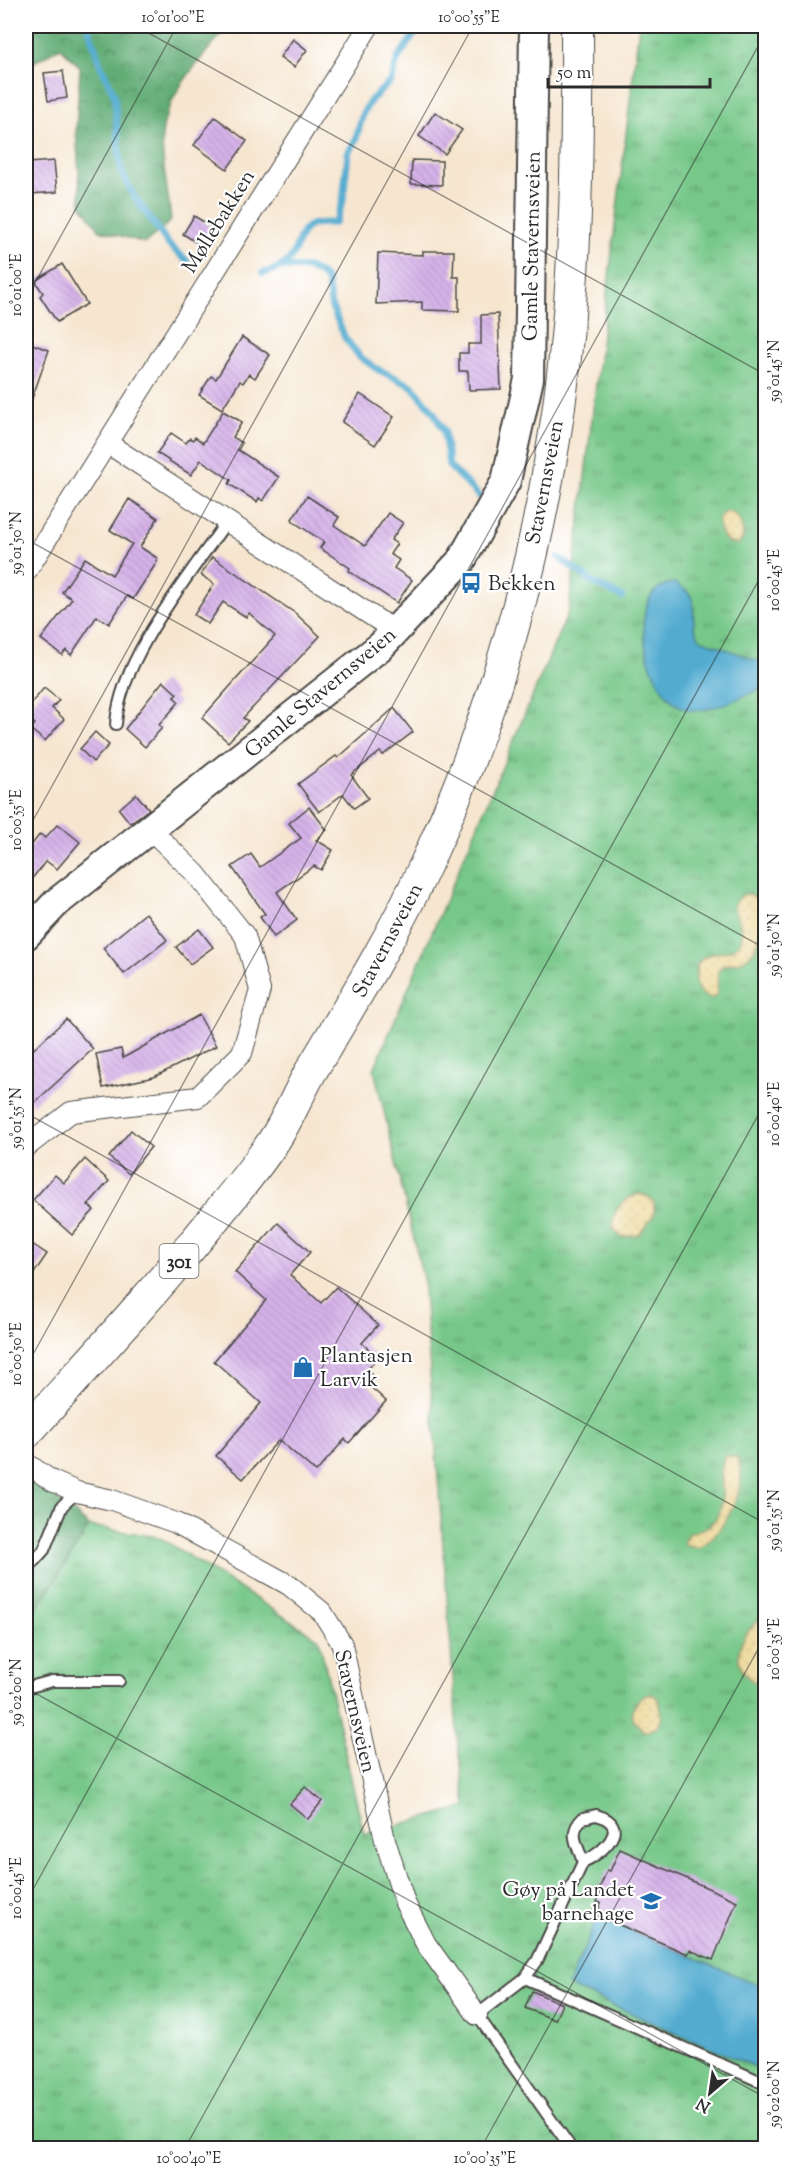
<svg xmlns="http://www.w3.org/2000/svg" width="791" height="2174" font-family="'Sorts Mill Goudy',serif">
<style>
.grass{fill:url(#grass-tufts);stroke:#50795a;stroke-width:1.5}
.forest{fill:url(#forest-crowns);stroke:#466c50;stroke-width:1.5}
.sand{fill:url(#sand-dots);stroke:#8c8264;stroke-width:1.5}
.water{fill:#52acd0;stroke:#3e6c7e;stroke-width:1.5}
.lines{fill:none;stroke-linecap:round;stroke-linejoin:round}
.stream{stroke:#52acd0;stroke-width:7}
.building{fill:url(#building-back-hatch)}
.lane-casing{stroke:#494744;stroke-width:14}
.street-casing{stroke:#494744;stroke-width:22}
.secondary-casing{stroke:#494744;stroke-width:32}
.primary-casing{stroke:#494744;stroke-width:34}
.lane{stroke:#fff;stroke-width:10}
.street{stroke:#fff;stroke-width:20}
.secondary{stroke:#fff;stroke-width:28}
.primary{stroke:#fff;stroke-width:32}
.ticks{fill:none;stroke:#2b2b2b;stroke-width:1.5;stroke-opacity:0.45}
.labels{text-anchor:middle;stroke-width:4.5;stroke-linejoin:round;paint-order:stroke}
.shield{fill:#fff;stroke:#6b6b6b;stroke-width:1.5}
.shield-label{font-size:20px;font-weight:bold;fill:#2b2b2b}
.street-label{font-size:21px;fill:#2b2b2b;stroke:#fff}
.poi-label{font-size:21px;fill:#2b2b2b;stroke:#fff;text-anchor:start}
.neatline{fill:none;stroke:#2b2b2b;stroke-width:2}
.ticks-label{font-size:15px;text-anchor:middle;fill:#2b2b2b}
</style>
<defs>
<pattern id="grass-tufts" width="24" height="20" patternUnits="userSpaceOnUse" patternTransform="scale(1.5)"><rect width="24" height="20" fill="#76c788"/><path d="M3 7l-1-3M5 7V3M7 7l1-3M15 17l-1-3M17 17v-4M19 17l1-3" fill="none" stroke="#61a26f"/></pattern>
<pattern id="forest-crowns" width="20" height="18" patternUnits="userSpaceOnUse" patternTransform="scale(1.5)"><rect width="20" height="18" fill="#60ac74"/><path d="M2 6a3 3 0 1 1 6 0M12 15a3 3 0 1 1 6 0" fill="none" stroke="#4f8c5f"/></pattern>
<pattern id="sand-dots" width="8" height="8" patternUnits="userSpaceOnUse" patternTransform="scale(1.5)"><rect width="8" height="8" fill="#eeda9e"/><path d="M2 2h.1M6 6h.1" fill="none" stroke="#cb8" stroke-width="1.8" stroke-linecap="round"/></pattern>
<pattern id="building-back-hatch" width="6" height="6" patternUnits="userSpaceOnUse" patternTransform="scale(1.5)"><rect width="6" height="6" fill="#d5b2e9"/><path d="M-1 5l2 2M0 0l6 6M5-1l2 2" fill="none" stroke="#b799c8"/></pattern>
</defs>
<rect width="100%" height="100%" fill="#fff"/>
<filter id="ink" filterUnits="userSpaceOnUse"><feTurbulence type="fractalNoise" baseFrequency=".0167" numOctaves="2"/><feDisplacementMap in="SourceGraphic" scale="12" xChannelSelector="R" yChannelSelector="G"/><feConvolveMatrix kernelMatrix="1 2 1 2 8 2 1 2 1" color-interpolation-filters="sRGB"/></filter>
<filter id="wash" filterUnits="userSpaceOnUse"><feTurbulence type="fractalNoise" baseFrequency=".008" numOctaves="4" result="noise"/><feDisplacementMap in="SourceGraphic" scale="24" xChannelSelector="R" yChannelSelector="G"/><feGaussianBlur stdDeviation="1.35" result="paint"/><feColorMatrix in="noise" values="0 0 0 0 0 0 0 0 0 0 0 0 0 0 0 0 0 1.4 0 .05"/><feComposite in="paint" operator="in"/></filter>
<g filter="url(#wash)">
<rect width="100%" height="100%" fill="#f6e6d0"/>
<path class="grass" d="M639 26H765V2148H26V1620L49 1590 89 1526 159 1537 319 1639 364 1834 466 1807 458 1744 423 1278 374 1069 569 610Z"/>
<g class="forest">
<path d="M26 26H228C203 57 163 96 162 139 162 166 169 195 171 221L145 243 100 230 81 205 76 130 80 67 60 47 26 67Z"/>
<path d="M26 1472 89 1526 49 1590 26 1620Z"/>
</g>
<g class="sand">
<path d="M727 511C741 515 742 525 743 538L738 544 727 542 719 530V517Z"/>
<path d="M751 894 759 900C763 918 763 947 745 959 739 964 730 962 722 966L718 972 717 994 713 998C694 997 694 977 698 963 709 948 731 957 740 942 747 929 734 917 734 905L742 895Z"/>
<path d="M639 1194 647 1196 654 1202V1215L639 1235 621 1237 613 1228C612 1210 623 1199 639 1194Z"/>
<path d="M726 1456 736 1457C753 1482 722 1537 698 1548L687 1546 684 1543 687 1535C694 1530 703 1531 710 1525 734 1503 713 1472 726 1456Z"/>
<path d="M765 1616V1639C749 1651 762 1662 760 1678L754 1682C726 1663 742 1630 765 1616Z"/>
<path d="M650 1693 659 1699 662 1717 658 1727 645 1732 634 1721C629 1709 638 1697 650 1693Z"/>
</g>
<g class="water">
<path d="M675 583 689 593 693 601 694 627 700 639 752 659 759 661 765 658V687C744 695 715 712 691 710 648 706 618 586 675 583Z"/>
<path d="M598 1916 765 1988V2071L568 1986Z"/>
</g>
<g class="lines">
<g class="stream">
<path d="M88 26 100 64 114 94 121 171 134 196 169 245 187 261"/>
<path d="M283 267 308 268 319 273 327 281 331 305 345 338 360 357 377 369 412 386 433 411 444 431 449 466 479 496"/>
<path d="M263 273C306 264 290 236 311 225 317 222 328 223 335 223L343 201 348 153 356 139 363 113 371 100 391 81 398 58 420 26"/>
<path d="M558 557 594 583 622 597"/>
</g>
</g>
<g id="blocks">
<g class="building">
<path d="M293 39 307 50 294 67 280 57Z"/>
<path d="M63 71 67 98 48 101 44 73Z"/>
<path d="M435 112 462 130 445 154 419 136Z"/>
<path d="M215 117 247 141 227 169 194 145Z"/>
<path d="M412 160 442 161V185L411 184Z"/>
<path d="M54 161 57 192 31 194 28 163Z"/>
<path d="M194 216 214 228 202 246 183 234Z"/>
<path d="M423 251H454L453 277H459V311L422 310V302L376 304 378 253 423 255Z"/>
<path d="M62 264 87 304 57 322 40 296 43 293 35 281Z"/>
<path d="M498 314 501 389 469 390 468 371H459V353H468V344H481V315Z"/>
<path d="M242 337 270 355 255 378 249 374 243 383 240 381 222 409 199 395 211 376 216 379Z"/>
<path d="M26 342 49 350 28 410H26Z"/>
<path d="M360 394 394 417 375 445 342 422Z"/>
<path d="M223 411 242 422 233 437 242 443 238 450 279 477 263 501 259 498 257 502 229 484 231 480 201 460 191 475 157 453 171 433 186 443 190 438 193 440 195 437 203 443Z"/>
<path d="M307 496 339 517 334 525 365 546 388 513 403 523 391 540 397 544 390 554 399 560 394 568 412 580 397 603 349 571 350 568 320 548 324 542 294 522 292 519Z"/>
<path d="M129 499 158 518 140 547 157 558V562L133 599 127 596 109 624 97 616 71 655 66 650 62 655 41 639 72 599 62 592 85 558 112 575 132 544 110 530Z"/>
<path d="M212 557 295 613 320 636 243 718 248 721 228 742 202 718 275 636 249 613 246 617 223 602 208 624 194 615 214 584 201 575Z"/>
<path d="M163 681 177 694 174 697 179 702 159 725 162 728 145 747 125 729Z"/>
<path d="M44 688 59 700 52 708 64 719 45 741 30 729 35 724 26 716V710Z"/>
<path d="M394 708 413 732 383 755 380 752 351 775 368 798 354 808 343 794 319 812 298 784 336 756 338 758Z"/>
<path d="M95 732 109 745 93 762 80 749Z"/>
<path d="M136 794 149 809 130 823 119 809Z"/>
<path d="M309 807 327 830 316 840 333 850 321 870 314 866 277 892 297 920 274 937 260 917 265 914 232 867 251 854 260 867 301 838 289 823Z"/>
<path d="M58 824 80 842 57 869 46 861 26 886V852L40 834 45 838Z"/>
<path d="M146 913 167 940 124 974 103 948Z"/>
<path d="M199 929 213 947 190 964 176 947Z"/>
<path d="M199 1015 216 1046 154 1077 103 1088 96 1054 121 1049 123 1058Z"/>
<path d="M66 1019 93 1049 33 1104 26 1096V1056Z"/>
<path d="M131 1130 151 1147 129 1174 109 1157Z"/>
<path d="M85 1159 109 1181 88 1205 94 1210 72 1235 33 1200 55 1175 64 1183Z"/>
<path d="M278 1223 310 1252 290 1275 321 1303 336 1287 378 1325 362 1343 378 1358 367 1370 371 1374 365 1382 386 1401 349 1443 345 1439 316 1472 279 1440 243 1479 216 1456 261 1403 214 1361 266 1300 235 1272Z"/>
<path d="M26 1240 47 1254 26 1285Z"/>
<path d="M305 1787 322 1801 308 1819 290 1804Z"/>
<path d="M620 1849 737 1901 713 1960 690 1950 688 1954 596 1915 601 1903 597 1902 601 1893 598 1892 607 1870 610 1871Z"/>
<path d="M532 1991 562 2004 555 2020 525 2008Z"/>
</g>
</g>
</g>
<g filter="url(#ink)">
<use href="#blocks" fill-opacity="0" stroke="#494744" stroke-width="1.5"/>
<g class="lines">
<defs>
<g id="lane">
<path d="M116 724C120 658 190 575 227 521"/>
<path d="M26 1570 44 1550 62 1506 77 1492"/>
<path d="M26 1688 52 1681H119"/>
<path d="M596 1815C634 1825 602 1854 583 1862 578 1845 567 1833 583 1818Z"/>
<path d="M525 1978 766 2084"/>
<path d="M571 2148 477 2015 525 1978 537 1961 583 1862"/>
</g>
<g id="street">
<path d="M107 443 395 631"/>
<path d="M26 572 369 26"/>
<path d="M26 1147 71 1112 198 1097 242 1053 260 990 245 936 196 874 150 829"/>
<path d="M26 1463 52 1481 77 1492 112 1500 176 1523 289 1585 322 1612 342 1644 385 1840 405 1903 426 1944 477 2015"/>
</g>
<path id="secondary" d="M26 935 56 903 381 646 461 561 506 481 529 379 534 26"/>
<path id="primary" d="M26 1433C89 1363 153 1294 212 1221 234 1193 259 1165 278 1134 290 1114 299 1092 311 1071 351 1004 392 938 425 866 484 738 526 602 550 463 576 319 578 171 577 26"/>
</defs>
<use href="#lane" class="lane-casing"/>
<use href="#street" class="street-casing"/>
<use href="#secondary" class="secondary-casing"/>
<use href="#primary" class="primary-casing"/>
<use href="#lane" class="lane"/>
<use href="#street" class="street"/>
<use href="#secondary" class="secondary"/>
<use href="#primary" class="primary"/>
</g>
</g>
<path class="ticks" d="M136 26 766 375M26 299 177 26M26 539 766 949M26 833 473 26M26 1113 766 1524M26 1367 766 32M26 1688 766 2098M26 1902 766 567M185 2148 766 1101M481 2148 766 1635"/>
<defs>
<symbol id="bus-bare" viewBox="-9 -9 18 18"><path d="M-5-6H5V4H4V6H2V4H-2V6H-4V4H-5ZM-3.5-4V0h7V-4ZM-3.5 1.2v1.5H-2V1.2ZM2 1.2v1.5H3.5V1.2Z" fill="#1f6fb2" stroke="#fff" stroke-width="2.5" paint-order="stroke"/></symbol>
<symbol id="shop-bare" viewBox="-9 -9 18 18"><path d="M-5-2.5h2.3a2.7 3.5 0 0 1 5.4 0H5L5.5 6h-11ZM-1.5-2.5h3a1.5 2.3 0 0 0-3 0Z" fill="#1f6fb2" stroke="#fff" stroke-width="2.5" paint-order="stroke"/></symbol>
<symbol id="school-bare" viewBox="-9 -9 18 18"><path d="M0-5L7-2L0 1L-7-2ZM-4 1L0 2.5L4 1V4Q0 6-4 4Z" fill="#1f6fb2" stroke="#fff" stroke-width="2.5" paint-order="stroke"/></symbol>
</defs>
<g fill-rule="evenodd">
<use href="#bus-bare" x="456" y="568" width="30" height="30"/>
<use href="#shop-bare" x="288" y="1352" width="30" height="30"/>
<use href="#school-bare" x="636" y="1886" width="30" height="30"/>
</g>
<g class="labels">
<rect class="shield" x="159.5" y="1244" width="39" height="34" rx="4.5"/>
<g class="shield-label">
<text x="179" y="1268">301</text>
</g>
<g class="street-label">
<text transform="translate(218 221) rotate(-58)" y="7">Møllebakken</text>
<text transform="translate(531 246) rotate(-89)" y="7">Gamle Stavernsveien</text>
<text transform="translate(544 482) rotate(-79)" y="7">Stavernsveien</text>
<text transform="translate(320 692) rotate(-40)" y="7">Gamle Stavernsveien</text>
<text transform="translate(387 940) rotate(-62)" y="7">Stavernsveien</text>
<text transform="translate(356 1711) rotate(77)" y="7">Stavernsveien</text>
</g>
<g class="poi-label">
<text x="488" y="590">Bekken</text>
<text x="320" y="1362">Plantasjen<tspan x="320" dy="24">Larvik</tspan></text>
<text x="634" y="1896" text-anchor="end">Gøy på Landet<tspan x="634" dy="24">barnehage</tspan></text>
</g>
</g>
<rect width="791" height="2174" fill="none" stroke="#fff" stroke-width="66"/>
<g transform="translate(710 2093) rotate(209)" stroke="#ffffff" stroke-width="4.5" paint-order="stroke">
<path d="M0-4.5L10 22L0 15L-10 22Z" fill="#2b2b2b"/>
<text y="-9" font-size="16" font-weight="bold" text-anchor="middle" fill="#2b2b2b">N</text>
</g>
<path d="M548 78v9h162v-9" fill="none" stroke="#2b2b2b" stroke-width="3"/>
<text x="557" y="78" font-size="18" fill="#2b2b2b" stroke="#ffffff" stroke-width="4.5" paint-order="stroke">50 m</text>
<rect x="33" y="33" width="725" height="2108" class="neatline"/>
<g class="ticks-label">
<text x="173" y="22">10°01'00"E</text>
<text x="469" y="22">10°00'55"E</text>
<text transform="translate(16 285) rotate(-90)" y="5">10°01'00"E</text>
<text transform="translate(774 371) rotate(-90)" y="5">59°01'45"N</text>
<text transform="translate(16 543) rotate(-90)" y="5">59°01'50"N</text>
<text transform="translate(774 580) rotate(-90)" y="5">10°00'45"E</text>
<text transform="translate(16 820) rotate(-90)" y="5">10°00'55"E</text>
<text transform="translate(774 945) rotate(-90)" y="5">59°01'50"N</text>
<text transform="translate(774 1114) rotate(-90)" y="5">10°00'40"E</text>
<text transform="translate(16 1118) rotate(-90)" y="5">59°01'55"N</text>
<text transform="translate(16 1354) rotate(-90)" y="5">10°00'50"E</text>
<text transform="translate(774 1520) rotate(-90)" y="5">59°01'55"N</text>
<text transform="translate(774 1649) rotate(-90)" y="5">10°00'35"E</text>
<text transform="translate(16 1692) rotate(-90)" y="5">59°02'00"N</text>
<text transform="translate(16 1888) rotate(-90)" y="5">10°00'45"E</text>
<text transform="translate(774 2094) rotate(-90)" y="5">59°02'00"N</text>
<text x="189" y="2163">10°00'40"E</text>
<text x="485" y="2163">10°00'35"E</text>
</g>
</svg>
